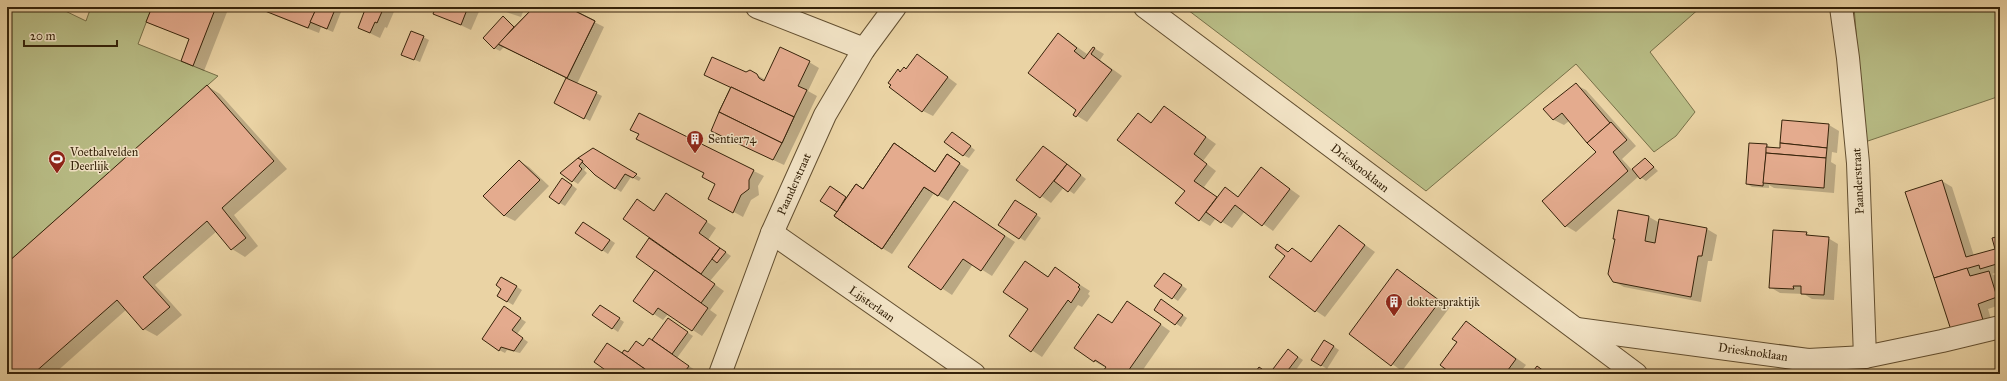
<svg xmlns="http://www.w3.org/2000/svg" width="2007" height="381" font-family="'IM FELL Great Primer',serif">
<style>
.green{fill:#b8bc85;stroke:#777048}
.shadow{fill:#0003}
.building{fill:#e4ab8e;stroke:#36230a}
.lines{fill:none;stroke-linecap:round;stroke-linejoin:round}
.street-casing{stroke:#634f30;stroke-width:24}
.street{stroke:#f1e2c4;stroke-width:22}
.labels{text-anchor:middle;stroke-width:3;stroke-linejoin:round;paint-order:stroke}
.poi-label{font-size:12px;fill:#36230a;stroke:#f1e2c4;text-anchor:start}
.street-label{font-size:12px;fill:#36230a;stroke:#f1e2c4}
</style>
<rect width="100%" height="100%" fill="#ead3a4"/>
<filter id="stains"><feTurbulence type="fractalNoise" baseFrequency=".005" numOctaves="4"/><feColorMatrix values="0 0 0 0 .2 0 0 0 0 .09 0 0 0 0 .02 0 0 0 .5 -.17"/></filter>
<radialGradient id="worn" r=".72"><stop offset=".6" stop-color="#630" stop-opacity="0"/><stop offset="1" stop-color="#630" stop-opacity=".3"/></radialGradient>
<g class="green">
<path d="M7 7H57L86 21 91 7H152L138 44 218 76 7 263Z"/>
<path d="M1184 7H1701L1650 52 1695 112 1676 136 1654 152 1576 64 1426 191Z"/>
<path d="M1854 7H2000V96L1865 142Z"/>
</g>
<g class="shadow">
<path d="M154 7H229L204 71 182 61 194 40 157 25V27L147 22Z"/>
<path d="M263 7H343L333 32 321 27 319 33 276 16Z"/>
<path d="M356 7H396L387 28 385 27 380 38 359 28 366 11Z"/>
<path d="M437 7H481L471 30 435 13Z"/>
<path d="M483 7H525L521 17 497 9 496 12Z"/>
<path d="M536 7H565L604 27 577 84 602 96 590 121 555 103 567 78 504 47 500 51 494 48 503 17 516 28Z"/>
<path d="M1059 34 1087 54 1084 58 1085 59 1094 48 1104 54 1100 60 1122 76 1087 122 1074 114 1077 110Z"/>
<path d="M423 37 429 40 420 62 408 57Z"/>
<path d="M918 55 957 84 933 116 923 111 901 73 907 70Z"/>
<path d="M809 62 819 68 808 91 817 96 784 165 722 136 746 74 757 75 766 80Z"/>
<path d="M1576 85 1586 90 1636 146 1622 159 1632 170 1646 159 1658 171 1646 181 1639 176 1576 232 1566 226 1543 202 1597 152 1569 121 1564 125 1554 120 1545 110Z"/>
<path d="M207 86 220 94 287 169 234 215 258 246 245 257 232 249 217 231 155 285 182 315 157 336 144 329 127 309 54 374H7V264Z"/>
<path d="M1164 107 1216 144 1203 161 1216 171 1204 187 1218 198 1225 188 1239 197 1261 168 1300 196 1273 231 1245 211 1232 228 1216 218 1210 226 1200 220 1186 191 1138 114 1152 123Z"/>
<path d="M639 115 764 176 758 186 759 195 751 200 743 217 709 198 716 184Z"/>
<path d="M1783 121 1829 125 1839 131 1837 153 1832 152 1831 162 1836 165 1834 193 1774 188 1769 185V188L1752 187 1747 184 1767 145 1772 149 1781 150Z"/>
<path d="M957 136 975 150 969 158 963 155Z"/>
<path d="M1043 147 1086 179 1074 194 1064 187 1051 203 1018 179Z"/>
<path d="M593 150 641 178 639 181 631 177 621 192 596 175 588 165 584 170 587 173 578 184 561 173Z"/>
<path d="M904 151 936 172 957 162 969 170 948 201 934 193 892 254 882 248 838 212 836 190 847 198 856 185 864 189Z"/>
<path d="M519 161 529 167 549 186 515 221 505 216 485 196Z"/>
<path d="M1942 181 1952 187 1974 256 1996 249 2000 237V271L1992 274 1999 277 2000 282V305L1988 309 1993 326 1962 335Z"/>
<path d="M568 182 577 189 565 206 560 203Z"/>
<path d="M666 194 716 228 708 240 731 256 710 281 724 291 710 310 717 315 702 336 668 314 663 320 634 301 656 270 637 257 651 237 655 211Z"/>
<path d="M954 202 1015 242 992 276 973 264 952 295 910 267Z"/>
<path d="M2000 202V213L1997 203Z"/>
<path d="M1021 204 1041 218 1025 241 1000 225Z"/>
<path d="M1649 217 1660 223V220L1707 229 1717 235 1712 261H1708L1701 302 1624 287 1613 281Z"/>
<path d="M589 226 615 243 608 254 602 250Z"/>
<path d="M1339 226 1375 252 1325 317 1316 311 1286 256 1278 246 1289 252 1292 249 1312 262Z"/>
<path d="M1806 233 1813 237 1828 238 1838 244 1834 300 1812 299 1804 294 1780 293 1770 287Z"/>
<path d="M1026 262 1049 277 1055 269 1090 291 1088 294 1090 296 1082 307 1078 305 1042 357 1011 336 1029 309Z"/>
<path d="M1397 270 1450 307 1402 371 1350 334Z"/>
<path d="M1169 277 1187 289 1178 301 1156 286Z"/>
<path d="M502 278 522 290 513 305 498 296 502 289Z"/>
<path d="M1167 304 1187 318 1181 327 1155 309Z"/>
<path d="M1137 308 1170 331 1140 374H1103L1108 367 1105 365 1104 367 1094 361 1075 348Z"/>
<path d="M605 309 624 322 618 332 593 315Z"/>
<path d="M509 311 526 322 517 334 528 342 520 353 507 350 505 353 499 350Z"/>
<path d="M668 320 693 336 677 358 698 372 697 374H612L608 344 623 353H628L653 342Z"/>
<path d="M1466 322 1526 365 1519 374H1454L1458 342Z"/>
<path d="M1330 344 1339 350 1327 369 1313 360Z"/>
<path d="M1288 350 1303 360 1293 374H1281Z"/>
</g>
<g class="building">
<path d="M152 7H216L193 66 181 61 189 39 146 22Z"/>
<path d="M266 7H317L308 28 265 11Z"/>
<path d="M317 7H336L327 29 310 22Z"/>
<path d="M366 7H384L377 23 375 22 370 33 358 28Z"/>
<path d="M436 7H468L461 25 433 14Z"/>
<path d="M534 7H567L595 21 567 78 498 44Z"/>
<path d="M534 7H567L595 21 567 78 498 44Z"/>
<path d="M503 16 514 27 494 49 483 38Z"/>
<path d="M411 31 424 36 414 60 401 55Z"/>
<path d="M1058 33 1077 48 1074 51 1084 59 1093 47 1095 48 1091 54 1112 70 1076 117 1073 115 1076 110 1028 73Z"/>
<path d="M780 47 810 61 798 86 807 90 794 117 704 75 712 57 746 72 750 70 757 74 759 78 764 81Z"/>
<path d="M917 54 948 77 922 112 889 87 891 85 888 83 898 69 900 72 904 67 906 69Z"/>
<path d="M566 78 597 92 584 119 554 103Z"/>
<path d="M1576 83 1610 123 1587 143 1562 113 1553 120 1543 109Z"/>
<path d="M207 85 274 161 222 208 246 238 231 250 207 221 143 277 170 307 143 330 117 300 33 374H7V263Z"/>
<path d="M731 87 794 117 782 143 719 112Z"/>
<path d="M731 87 794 117 782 143 719 112Z"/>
<path d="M1164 106 1206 137 1194 154 1207 164 1194 181 1217 197 1199 221 1175 203 1185 191 1117 140 1138 113 1151 123Z"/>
<path d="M719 112 782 143 773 160 711 131Z"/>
<path d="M639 113 754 170 749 180V189L741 195 733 213 708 199 715 184 702 177 704 173 636 139 639 134 630 130Z"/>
<path d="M1782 120 1829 124 1827 148 1780 143Z"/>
<path d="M1611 122 1627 140 1613 152 1628 171 1565 227 1542 201 1596 152 1587 143Z"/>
<path d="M952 132 971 146 963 156 944 142Z"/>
<path d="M894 143 935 172 947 154 960 163 938 196 924 187 882 249 834 216 856 184 863 189Z"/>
<path d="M894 143 935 172 947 154 960 163 938 196 924 187 882 249 834 216 856 184 863 189Z"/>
<path d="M1749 143 1767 144 1763 186 1746 184Z"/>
<path d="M1780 143 1827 148 1826 158 1766 153V147L1780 148Z"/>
<path d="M1043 146 1067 164 1040 198 1016 180Z"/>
<path d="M593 148 637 174 633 178 625 174 615 189 595 175 578 158Z"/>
<path d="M1766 153 1826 158 1824 188 1763 183Z"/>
<path d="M578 158 583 161 579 166 582 169 572 182 560 173Z"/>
<path d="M1645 158 1654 167 1640 179 1632 169Z"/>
<path d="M519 160 540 180 504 216 483 196Z"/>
<path d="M1067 164 1081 175 1068 192 1054 181Z"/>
<path d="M1261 167 1290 189 1262 226 1235 205 1221 223 1206 212 1225 187 1238 197Z"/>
<path d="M562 178 572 185 559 204 549 197Z"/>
<path d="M1942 180 1966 257 1995 249 1992 238 2000 236V263L1980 269 1979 265 1934 278 1905 192Z"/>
<path d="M830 186 846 197 837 212 820 201Z"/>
<path d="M666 193 707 221 699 233 720 248 701 274 623 219 637 199 654 211Z"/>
<path d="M1015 200 1037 214 1019 239 998 225Z"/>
<path d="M954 201 1005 236 981 271 963 259 941 290 908 267Z"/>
<path d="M1618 210 1649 216 1645 241 1655 243 1659 219 1707 228 1702 256H1698L1691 297 1613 282 1608 274 1615 239H1613Z"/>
<path d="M583 222 610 240 602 251 575 233Z"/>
<path d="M1339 225 1365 245 1315 312 1269 277 1285 256 1275 248 1277 244 1288 252 1292 248 1311 262Z"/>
<path d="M1773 230 1807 232 1806 235 1829 237 1824 295 1801 294V286H1793L1794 289 1769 288Z"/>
<path d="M649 238 715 284 701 303 636 257Z"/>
<path d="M720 248 726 252 717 263 712 259Z"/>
<path d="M1025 261 1048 277 1055 267 1080 285 1078 287 1080 289 1071 303 1068 300 1031 352 1009 336 1028 309 1003 292Z"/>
<path d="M1967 268 1970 276 1989 271 1997 297 1978 304 1983 320 1951 330 1934 278Z"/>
<path d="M1397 269 1440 301 1391 366 1349 334Z"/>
<path d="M655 270 708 308 692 331 658 308 653 315 633 301Z"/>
<path d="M1164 273 1182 285 1172 299 1154 286Z"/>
<path d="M501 277 517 286 507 302 497 296 501 289 496 285Z"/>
<path d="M1161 299 1183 315 1175 325 1154 310Z"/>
<path d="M1127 301 1161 324 1126 374H1101L1106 367 1095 360 1094 362 1074 348 1098 314 1112 323Z"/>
<path d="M600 305 620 318 612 329 592 315Z"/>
<path d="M504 306 521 318 512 330 523 338 514 351 501 347 499 351 482 339Z"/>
<path d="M668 318 688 332 672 354 652 340Z"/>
<path d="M1466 321 1516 359 1505 374H1452L1440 365 1457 342 1452 339Z"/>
<path d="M649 338 689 366 683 374H652L622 353 624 350 628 352 636 341 643 346Z"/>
<path d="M1324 340 1334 346 1321 366 1311 360Z"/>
<path d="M607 343 622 353 652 374H611L594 362Z"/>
<path d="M1288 349 1298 357 1285 374H1279L1273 369Z"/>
<path d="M1537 366 1548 374H1531Z"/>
<path d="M1259 367 1269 374H1254Z"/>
</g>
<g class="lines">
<defs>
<g id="street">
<path d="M757 7 864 49"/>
<path d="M1145 7 1636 374"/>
<path d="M1841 7 1848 58 1858 163 1865 357"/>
<path d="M772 233 974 374"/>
<path d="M1577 329 1808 360 1865 357 1942 341 2000 327"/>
<path d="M720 374 772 233 825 115 864 49 895 7"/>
</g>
</defs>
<use href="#street" class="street-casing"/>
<use href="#street" class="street"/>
</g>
<defs>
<symbol id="building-pin" viewBox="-11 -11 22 30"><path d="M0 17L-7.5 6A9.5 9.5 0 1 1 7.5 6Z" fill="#8f2418" stroke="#f1e2c4"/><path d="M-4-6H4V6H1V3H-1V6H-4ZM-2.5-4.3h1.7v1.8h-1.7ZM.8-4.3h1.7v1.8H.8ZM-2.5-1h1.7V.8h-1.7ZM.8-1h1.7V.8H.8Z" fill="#fff"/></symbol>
<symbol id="stadium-pin" viewBox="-11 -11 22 30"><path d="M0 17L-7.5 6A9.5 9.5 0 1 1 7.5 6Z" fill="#8f2418" stroke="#f1e2c4"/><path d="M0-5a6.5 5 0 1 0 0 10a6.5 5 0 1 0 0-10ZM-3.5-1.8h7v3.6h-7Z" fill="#fff"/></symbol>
</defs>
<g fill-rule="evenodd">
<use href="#building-pin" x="685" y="129" width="20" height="27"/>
<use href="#stadium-pin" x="47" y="149" width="20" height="27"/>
<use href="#building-pin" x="1384" y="292" width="20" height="27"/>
</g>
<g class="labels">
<g class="poi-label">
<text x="708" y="143">Sentier74</text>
<text x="70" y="156">Voetbalvelden<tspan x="70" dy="14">Deerlijk</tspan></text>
<text x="1407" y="306">dokterspraktijk</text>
</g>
<g class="street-label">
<text transform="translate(1360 168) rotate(38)" y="4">Driesknoklaan</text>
<text transform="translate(1858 181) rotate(-93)" y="4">Paanderstraat</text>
<text transform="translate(794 184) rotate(-66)" y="4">Paanderstraat</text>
<text transform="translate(872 304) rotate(35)" y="4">Lijsterlaan</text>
<text transform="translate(1753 352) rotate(8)" y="4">Driesknoklaan</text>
</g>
</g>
<rect width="2007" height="381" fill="none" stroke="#ead3a4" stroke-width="24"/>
<rect x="8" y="8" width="1991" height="365" fill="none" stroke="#36230a" stroke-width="2"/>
<rect x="12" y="12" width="1983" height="357" fill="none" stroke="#36230a"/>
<path d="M24 40v6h93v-6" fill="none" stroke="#36230a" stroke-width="2"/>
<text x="30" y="40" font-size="12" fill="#36230a" stroke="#f1e2c4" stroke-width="3" paint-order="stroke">20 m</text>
<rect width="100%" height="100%" filter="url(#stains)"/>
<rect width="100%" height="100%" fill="url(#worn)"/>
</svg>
